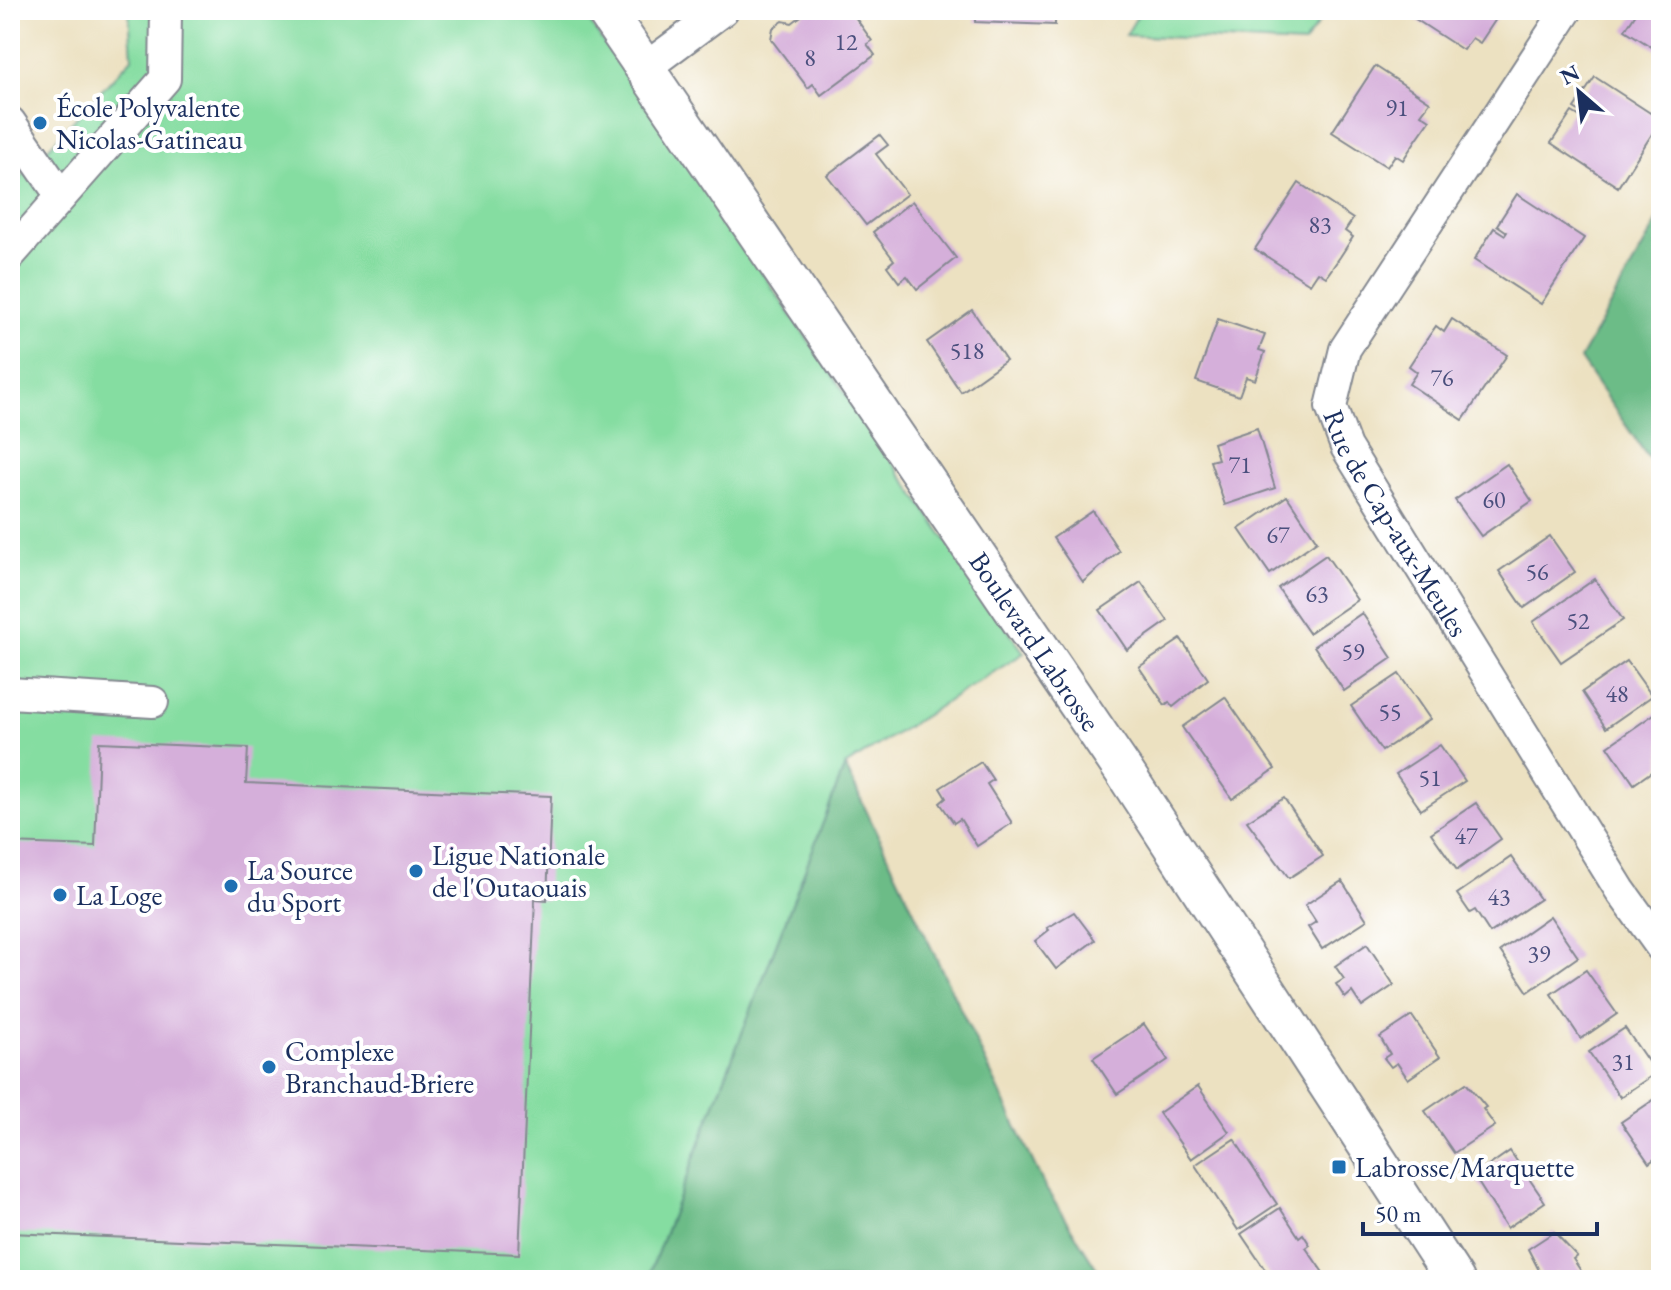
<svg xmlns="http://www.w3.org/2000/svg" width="1671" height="1290" font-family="'EB Garamond',serif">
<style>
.green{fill:#85dda1;stroke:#508680;stroke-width:2}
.forest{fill:#6cbc87;stroke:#447672;stroke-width:2}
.building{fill:#d5afda}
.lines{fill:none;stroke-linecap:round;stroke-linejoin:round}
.minor-casing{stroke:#848890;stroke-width:34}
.major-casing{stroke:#848890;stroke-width:42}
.minor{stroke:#fff;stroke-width:30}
.major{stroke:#fff;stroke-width:38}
.poi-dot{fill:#1f6fb2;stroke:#fff;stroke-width:3}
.labels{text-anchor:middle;stroke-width:8;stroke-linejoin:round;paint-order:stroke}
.number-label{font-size:24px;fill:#4a4f7d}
.poi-label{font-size:28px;fill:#1b2f5e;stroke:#fff;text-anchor:start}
.street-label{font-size:28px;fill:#1b2f5e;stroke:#fff}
</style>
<rect width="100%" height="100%" fill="#fff"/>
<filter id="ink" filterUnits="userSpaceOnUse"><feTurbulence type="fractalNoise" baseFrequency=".0125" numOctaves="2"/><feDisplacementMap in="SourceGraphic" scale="16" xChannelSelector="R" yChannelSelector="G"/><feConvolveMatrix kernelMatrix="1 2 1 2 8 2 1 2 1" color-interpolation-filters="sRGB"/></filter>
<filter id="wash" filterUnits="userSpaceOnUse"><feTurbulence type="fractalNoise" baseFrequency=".006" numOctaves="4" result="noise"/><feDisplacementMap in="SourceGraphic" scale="32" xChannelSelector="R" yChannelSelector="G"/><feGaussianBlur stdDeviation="1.8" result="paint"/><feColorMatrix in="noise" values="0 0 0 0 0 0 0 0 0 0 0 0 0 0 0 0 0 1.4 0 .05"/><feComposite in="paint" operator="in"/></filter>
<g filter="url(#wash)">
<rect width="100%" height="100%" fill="#ece1c1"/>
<g class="green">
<path d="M129 10H581L1024 653 845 766 647 1280H10V189L132 58Z"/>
<path d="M1141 10H1327L1304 44 1126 35Z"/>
</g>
<g class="forest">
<path d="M1661 215V476L1580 359Z"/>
<path d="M845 766 1045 1187 1104 1280H647Z"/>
</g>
<g id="blocks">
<g class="building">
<path d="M809 10H850L872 41 867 44 875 55 821 95 813 84 808 88 771 39 773 28 783 21 792 23Z"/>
<path d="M975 10H1055V25L975 22Z"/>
<path d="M1412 10H1502L1480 43 1472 38 1463 50 1409 15Z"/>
<path d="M1638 10H1661V53L1625 30Z"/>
<path d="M1375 66 1430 102 1421 114 1430 120 1416 140 1403 160 1395 155 1387 167 1332 132Z"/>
<path d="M1595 77 1661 120 1618 187 1551 143 1572 112 1582 118 1585 115 1574 108Z"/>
<path d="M880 135 888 145 876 154 907 194 866 225 827 175Z"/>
<path d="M1299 183 1353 219 1345 231 1353 237 1340 257 1326 277 1318 272 1310 284 1255 249Z"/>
<path d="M1517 194 1584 238 1541 304 1474 260 1494 228 1505 235 1507 232 1497 225Z"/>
<path d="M912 201 956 258 917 289 907 276 899 282 887 266 894 260 873 232Z"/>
<path d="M972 310 1006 360 961 392 927 342Z"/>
<path d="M1218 319 1265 335 1259 350 1265 352 1255 380 1246 377 1239 396 1196 381Z"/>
<path d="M1452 319 1507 355 1463 420 1409 384 1417 372 1409 366 1422 346 1436 326 1444 332Z"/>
<path d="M1257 428 1275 488 1225 505 1210 461 1218 459 1213 443Z"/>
<path d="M1507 464 1532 501 1481 536 1455 500Z"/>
<path d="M1287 496 1317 541 1270 574 1239 529Z"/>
<path d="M1093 511 1119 551 1083 582 1053 538Z"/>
<path d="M1550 536 1575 572 1524 608 1499 571Z"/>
<path d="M1326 555 1357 600 1309 633 1278 588Z"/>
<path d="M1595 579 1623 620 1561 662 1533 622Z"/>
<path d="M1141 582 1168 621 1127 650 1100 610Z"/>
<path d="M1362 613 1392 658 1344 691 1314 646Z"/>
<path d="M1181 639 1208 679 1173 707 1169 702 1165 705 1139 667Z"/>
<path d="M1627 661 1652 696 1606 728 1582 692Z"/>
<path d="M1399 674 1430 719 1382 751 1351 706Z"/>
<path d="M1225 697 1275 769 1232 799 1182 727Z"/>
<path d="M1657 712 1661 717V765L1634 784 1608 746Z"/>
<path d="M99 742 248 748 246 783 551 796 547 900 535 899 519 1254 10 1233V843L95 846Z"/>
<path d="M1440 745 1465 781 1421 810 1396 774Z"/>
<path d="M981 762 993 780 987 784 1012 823 977 846 960 819 954 823 940 803 946 798 940 788Z"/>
<path d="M1284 798 1323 856 1289 878 1247 821Z"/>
<path d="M1476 803 1501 839 1457 870 1431 833Z"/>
<path d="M1511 857 1540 899 1490 933 1475 910 1470 913 1457 894Z"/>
<path d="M1342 881 1367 920 1322 949 1308 927 1316 922 1305 905Z"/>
<path d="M1074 912 1095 940 1056 969 1035 941 1049 930 1047 928Z"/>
<path d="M1550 916 1578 957 1528 992 1500 951Z"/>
<path d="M1367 944 1394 985 1362 1007 1352 992 1345 998 1336 984 1344 979 1335 966Z"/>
<path d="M1586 970 1617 1014 1581 1039 1551 994Z"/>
<path d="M1412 1016 1440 1057 1408 1079 1397 1063 1391 1067 1384 1058 1390 1054 1380 1037Z"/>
<path d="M1144 1024 1168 1060 1117 1094 1093 1058Z"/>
<path d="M1625 1028 1656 1073 1620 1097 1589 1052Z"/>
<path d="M1466 1083 1486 1107 1483 1109 1495 1126 1454 1153 1425 1111Z"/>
<path d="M1198 1086 1229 1132 1191 1159 1159 1113Z"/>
<path d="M1661 1095V1154L1649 1163 1621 1122Z"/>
<path d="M1234 1139 1277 1204 1238 1230 1195 1165Z"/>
<path d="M1510 1151 1545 1202 1507 1228 1474 1176Z"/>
<path d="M1280 1208 1299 1237 1303 1234 1310 1245 1306 1248 1324 1274 1314 1280H1272L1241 1234Z"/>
<path d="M1554 1232 1577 1256 1573 1259 1581 1271 1567 1280H1562L1557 1272 1544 1280 1528 1249Z"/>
</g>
</g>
</g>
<g filter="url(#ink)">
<use href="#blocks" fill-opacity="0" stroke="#848890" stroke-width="2"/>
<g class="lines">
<defs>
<g id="minor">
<path id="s1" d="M1567 10 1345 349 1331 407 1346 447 1620 890 1661 947"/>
<path d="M645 68 723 10"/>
<path d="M10 122 61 196"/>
<path d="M10 255 165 79 166 10"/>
<path d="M10 693 153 702"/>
</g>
<g id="major">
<path id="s2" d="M605 10 1125 773 1455 1280"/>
</g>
</defs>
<use href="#minor" class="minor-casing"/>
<use href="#major" class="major-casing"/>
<use href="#minor" class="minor"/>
<use href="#major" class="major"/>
</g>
</g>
<g class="poi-dot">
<circle cx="40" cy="123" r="8"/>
<circle cx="416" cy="871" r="8"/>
<circle cx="231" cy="886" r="8"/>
<circle cx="60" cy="895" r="8"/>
<circle cx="269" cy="1067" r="8"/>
<rect x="1331" y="1159" width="16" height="16" rx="4"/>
</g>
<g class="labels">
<g class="number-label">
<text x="846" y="50">12</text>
<text x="810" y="66">8</text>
<text x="1397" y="116">91</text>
<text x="1320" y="233">83</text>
<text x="967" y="359">518</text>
<text x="1442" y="386">76</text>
<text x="1240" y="473">71</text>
<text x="1494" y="508">60</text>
<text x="1278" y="543">67</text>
<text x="1537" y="580">56</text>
<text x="1317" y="602">63</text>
<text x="1578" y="629">52</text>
<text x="1353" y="660">59</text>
<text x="1617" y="702">48</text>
<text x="1390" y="720">55</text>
<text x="1430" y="786">51</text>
<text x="1466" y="844">47</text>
<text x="1499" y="905">43</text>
<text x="1539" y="962">39</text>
<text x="1623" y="1070">31</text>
</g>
<g class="poi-label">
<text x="56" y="117">École Polyvalente<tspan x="56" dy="32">Nicolas-Gatineau</tspan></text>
<text x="432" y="865">Ligue Nationale<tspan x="432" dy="32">de l'Outaouais</tspan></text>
<text x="247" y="880">La Source<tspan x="247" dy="32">du Sport</tspan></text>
<text x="76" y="905">La Loge</text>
<text x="285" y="1061">Complexe<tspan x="285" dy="32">Branchaud-Briere</tspan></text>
<text x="1355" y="1177">Labrosse/Marquette</text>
</g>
<g class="street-label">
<text dy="10" stroke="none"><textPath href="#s1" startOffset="598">Rue de Cap-aux-Meules</textPath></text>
<text dy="10" stroke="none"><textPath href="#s2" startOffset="764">Boulevard Labrosse</textPath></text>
</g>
</g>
<rect width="1671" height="1290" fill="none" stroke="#fff" stroke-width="40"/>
<g transform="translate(1579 92) rotate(332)" stroke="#ffffff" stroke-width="6" paint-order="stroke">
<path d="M0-6L14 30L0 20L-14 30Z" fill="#1b2f5e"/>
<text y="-12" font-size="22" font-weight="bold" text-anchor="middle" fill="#1b2f5e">N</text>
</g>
<path d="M1363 1222v12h234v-12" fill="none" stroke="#1b2f5e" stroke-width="4"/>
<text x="1375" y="1222" font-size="24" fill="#1b2f5e" stroke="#ffffff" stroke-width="6" paint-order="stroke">50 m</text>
</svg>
